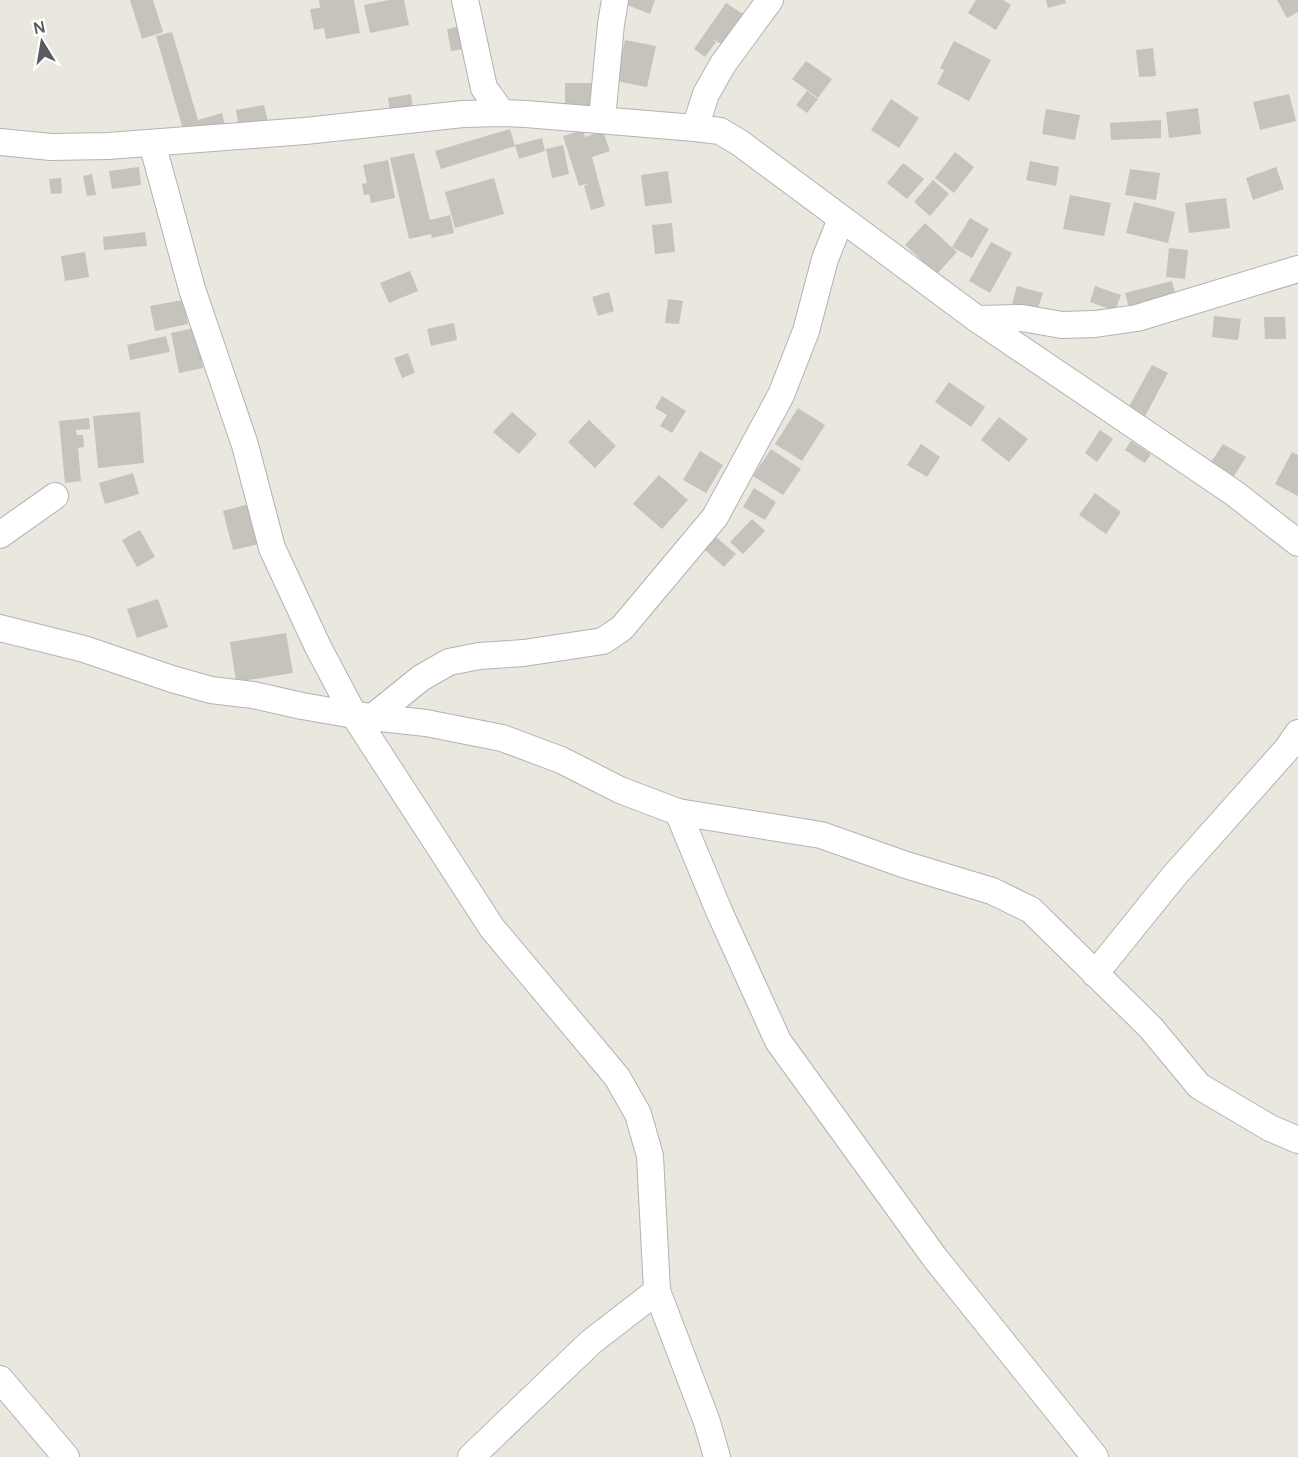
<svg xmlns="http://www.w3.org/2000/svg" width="1298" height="1457" font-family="Manrope,sans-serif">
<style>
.building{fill:#c6c2bc}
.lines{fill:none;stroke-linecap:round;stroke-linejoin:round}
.minor-casing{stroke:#b0b3b6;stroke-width:28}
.minor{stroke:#fff;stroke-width:26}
</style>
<rect width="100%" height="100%" fill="#eae7df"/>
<g class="building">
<path d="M130 0H153L163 32 142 39Z"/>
<path d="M319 0H354L360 33 326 39 324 28 314 30 310 9 320 8Z"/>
<path d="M389 0H404L409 25 370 33 364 5Z"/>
<path d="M623 0H655L650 14 622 3Z"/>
<path d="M976 0H1003L1011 5 996 30 968 13Z"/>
<path d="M1046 0H1065L1066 3 1048 8Z"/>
<path d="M1277 0H1298V12L1287 18Z"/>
<path d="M726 3 748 17 728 48 711 38 716 42 705 57 694 49Z"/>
<path d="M460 26 465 49 451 51 447 29Z"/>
<path d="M172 32 198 120 222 113 226 129 185 136 156 36Z"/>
<path d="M625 40 656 46 647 87 616 81Z"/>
<path d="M954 41 991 60 969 101 937 84 944 70 940 68Z"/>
<path d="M1153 48 1156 76 1139 77 1136 50Z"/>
<path d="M806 61 832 79 818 98 792 79Z"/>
<rect x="565" y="83" width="26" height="28"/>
<path d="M807 91 818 99 807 113 796 105Z"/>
<path d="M411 94 413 109 390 113 388 98Z"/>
<path d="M1289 94 1296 121 1260 130 1253 102Z"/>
<path d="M891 99 919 118 899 148 871 130Z"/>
<path d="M264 105 268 123 239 128 236 110Z"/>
<path d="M1198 108 1201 134 1169 138 1166 112Z"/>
<path d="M1046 109 1080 115 1075 140 1042 134Z"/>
<path d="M1161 120V138L1111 140 1110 123Z"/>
<path d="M510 129 515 146 441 169 435 151Z"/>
<path d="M583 130 585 137 603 131 610 151 592 157 605 206 591 210 584 186 590 183 579 186 563 136Z"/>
<path d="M542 138 545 151 519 159 515 145Z"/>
<path d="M563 145 569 174 552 178 546 149Z"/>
<path d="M955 152 974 167 954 193 935 178Z"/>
<path d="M414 153 430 220 450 215 454 233 432 238 431 234 409 239 390 158Z"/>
<path d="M388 160 395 198 371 203 369 194 364 195 362 184 367 183 363 165Z"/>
<path d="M1030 161 1059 167 1056 186 1026 180Z"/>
<path d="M903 163 924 179 907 199 887 183Z"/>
<path d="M139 167 141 185 112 189 109 171Z"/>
<path d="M1276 167 1284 189 1253 200 1246 178Z"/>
<path d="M1130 169 1160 173 1156 200 1125 195Z"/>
<path d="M668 171 672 203 645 206 641 175Z"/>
<path d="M92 174 96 195 87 196 83 176Z"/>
<path d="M61 178 62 193 51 194 49 179Z"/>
<path d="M494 178 504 214 455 228 445 192Z"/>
<path d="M933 180 949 194 930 216 914 202Z"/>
<path d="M1070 195 1111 203 1104 236 1063 229Z"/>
<path d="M1226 198 1230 228 1189 233 1185 203Z"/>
<path d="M1134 202 1175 212 1168 243 1126 233Z"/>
<path d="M970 218 989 229 972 258 952 247Z"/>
<path d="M672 223 675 252 655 254 652 225Z"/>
<path d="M925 223 957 252 937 274 905 245Z"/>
<path d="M145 232 147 246 104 250 103 237Z"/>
<path d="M991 242 1012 253 990 293 969 281Z"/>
<path d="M1169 248 1188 250 1185 279 1166 277Z"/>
<path d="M85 252 89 277 65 281 61 256Z"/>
<path d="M410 271 418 291 389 303 380 283Z"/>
<path d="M1172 281 1177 300 1130 312 1125 293Z"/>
<path d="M1017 286 1043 293 1037 311 1012 304Z"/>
<path d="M1095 286 1121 295 1115 311 1090 302Z"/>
<path d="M609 292 614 311 598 316 592 297Z"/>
<path d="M668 299 683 301 679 324 665 323Z"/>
<path d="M183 300 188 324 155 331 150 306Z"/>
<path d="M1214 316 1241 319 1238 340 1212 337Z"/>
<path d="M1264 317H1285L1286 339H1265Z"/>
<path d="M454 323 457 340 431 346 427 329Z"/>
<path d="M195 328 203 368 179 373 171 333Z"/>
<path d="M166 336 170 352 130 360 127 345Z"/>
<path d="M408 353 415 373 402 378 394 358Z"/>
<path d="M1152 365 1168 373 1143 420 1126 412Z"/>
<path d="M949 382 985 407 971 427 935 402Z"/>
<path d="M662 396 686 411 672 433 660 426 667 415 655 408Z"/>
<path d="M798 408 825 425 802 461 775 444Z"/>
<path d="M140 412 144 463 98 468 93 416Z"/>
<path d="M512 412 537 434 519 454 493 432Z"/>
<path d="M999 417 1028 439 1009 462 981 440Z"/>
<path d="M89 418 90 429 76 430 77 435H83L84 447 78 448 81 481 65 483 59 421Z"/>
<path d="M589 420 616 446 595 468 568 442Z"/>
<path d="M1100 430 1113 439 1097 462 1085 453Z"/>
<path d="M1131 441 1151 454 1145 463 1125 450Z"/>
<path d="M921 444 940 457 927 477 907 465Z"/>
<path d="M1223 444 1246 457 1234 476 1211 462Z"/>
<path d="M771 449 801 469 783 495 753 476Z"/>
<path d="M700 451 723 465 706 493 683 480Z"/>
<path d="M1292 452 1298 455V496L1275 484Z"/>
<path d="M133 473 139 494 105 504 99 483Z"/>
<path d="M659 475 688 500 662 529 633 504Z"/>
<path d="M754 488 776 502 765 520 743 507Z"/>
<path d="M1095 493 1121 512 1106 534 1079 515Z"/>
<path d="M249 504 259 544 233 550 223 511Z"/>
<path d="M752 519 765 531 743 554 730 542Z"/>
<path d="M140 530 155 557 137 567 122 540Z"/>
<path d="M716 537 736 554 724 567 705 550Z"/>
<path d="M158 599 168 627 137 638 127 609Z"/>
<path d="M286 633 293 673 236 682 230 642Z"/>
</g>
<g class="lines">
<defs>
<g id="minor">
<path d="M465 0 484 88 502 113"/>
<path d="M602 119 611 24 615 0"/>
<path d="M695 128 706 94 723 64 770 0"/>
<path d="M0 142 51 147 108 146 305 131 463 114 502 113 526 114 695 128 720 131 740 143 977 319 1234 493 1298 543"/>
<path d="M152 143 192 289 245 445 272 548 318 647 354 715 492 928 617 1077 638 1114 650 1156 657 1291 707 1422 717 1457"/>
<path d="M977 319 1022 318 1062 325 1095 324 1137 318 1298 269"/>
<path d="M0 535 55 496"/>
<path d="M0 628 84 649 172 679 211 690 253 695 302 706 354 715 426 723 502 738 561 760 620 790 678 812 821 835 906 865 992 891 1031 910 1151 1028 1199 1086 1270 1128 1298 1140"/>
<path d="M374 716 421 678 449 662 479 656 524 653 603 641 622 628 715 517 781 395 806 331 825 259 841 219"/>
<path d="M678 812 719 911 778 1041 935 1258 1095 1457"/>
<path d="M1095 974 1174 876 1287 749 1298 733"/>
<path d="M0 1379 66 1457"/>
<path d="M471 1457 591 1342 657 1291"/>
</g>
</defs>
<use href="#minor" class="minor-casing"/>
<use href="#minor" class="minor"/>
</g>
<g transform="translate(42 42) rotate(349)" stroke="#ffffff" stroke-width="4.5" paint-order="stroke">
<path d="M0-4.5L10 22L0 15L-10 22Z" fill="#585c5f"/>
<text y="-9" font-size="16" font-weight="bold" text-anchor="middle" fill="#585c5f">N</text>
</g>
</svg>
